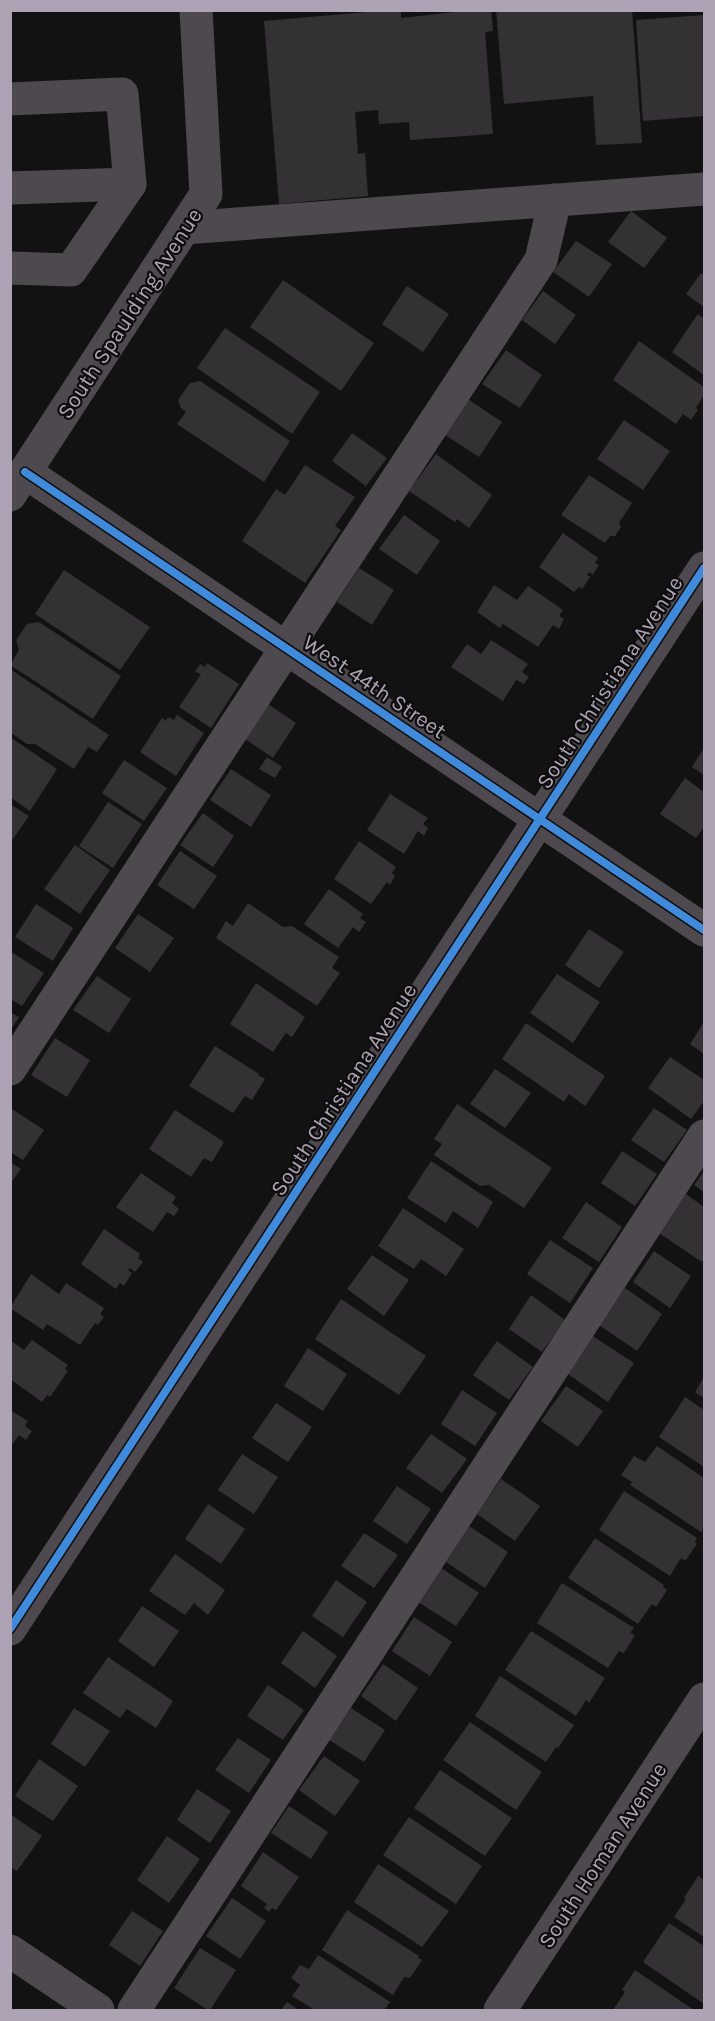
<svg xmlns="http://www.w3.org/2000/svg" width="715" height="2021" font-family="Karla,sans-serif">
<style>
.building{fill:#333133}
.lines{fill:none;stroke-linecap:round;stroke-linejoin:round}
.minor{stroke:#4d494e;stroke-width:33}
.cycleway-casing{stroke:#0e0d0e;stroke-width:11}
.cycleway{stroke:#408adc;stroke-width:8}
.labels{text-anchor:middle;stroke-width:4.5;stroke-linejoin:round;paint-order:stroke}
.street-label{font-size:22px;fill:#aea3b4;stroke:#0e0d0e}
</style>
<rect width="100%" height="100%" fill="#131213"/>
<g class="building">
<path d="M389 10H401V18L473 10H491L493 31 485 32 493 134 410 140 409 122 379 124 378 110 355 112 358 154 365 153 368 196 279 204 264 21Z"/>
<path d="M496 10H632L642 143 596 145 593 96 504 104Z"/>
<path d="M704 15V116L643 121 636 20Z"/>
<path d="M631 211 667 238 644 268 608 242Z"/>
<path d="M576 241 612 264 589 297 553 272Z"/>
<path d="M701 273 704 275V307L686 294Z"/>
<path d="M283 280 374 343 341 391 250 327Z"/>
<path d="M407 286 449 314 423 352 382 324Z"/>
<path d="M543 291 576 315 555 344 522 320Z"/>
<path d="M698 314 704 319V375L672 352Z"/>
<path d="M225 328 320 392 292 434 197 368Z"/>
<path d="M639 341 704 387V395L696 408 698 410 691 420 683 414 676 424 613 380Z"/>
<path d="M506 350 542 375 520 408 482 384Z"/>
<path d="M200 381 290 441 264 482 177 424 186 412 181 408 178 400 190 383Z"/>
<path d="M462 395 502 422 479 457 439 431Z"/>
<path d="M624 420 670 451 643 490 597 459Z"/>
<path d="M352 433 387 458 366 486 332 461Z"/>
<path d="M436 454 492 495 469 528 457 519 455 522 409 491Z"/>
<path d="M305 465 355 497 335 526 341 530 305 583 242 541 276 489 285 495Z"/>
<path d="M589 475 632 503 619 523 621 527 615 536H610L605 543 561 515Z"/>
<path d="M404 515 440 541 417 575 379 549Z"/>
<path d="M563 533 598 558 595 563 599 565 593 575 589 572 587 575 590 577 582 589 579 587 574 592 539 567Z"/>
<path d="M359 568 394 590 372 625 337 602Z"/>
<path d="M64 570 150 627 120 670 35 614Z"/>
<path d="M494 585 517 600 528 586 563 610 559 616 564 619 559 629 553 625 538 647 503 624 500 628 477 612Z"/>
<path d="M39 622 121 676 93 719 10 665 19 650 16 640 27 624Z"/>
<path d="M491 640 528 664 522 672 529 677 524 684 516 680 503 701 451 667 467 644 481 654Z"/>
<path d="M207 663 239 684 211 728 179 707 201 674 195 672 200 664 205 667Z"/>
<path d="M10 669 109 735 97 752 88 747 74 769 35 744H27L10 732Z"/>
<path d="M268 704 296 723 273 758 245 739Z"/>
<path d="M177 715 204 733 176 776 140 752 162 718 166 721 168 717 174 720Z"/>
<path d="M10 737 57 769 30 811 10 797Z"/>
<path d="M704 748V775L692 767Z"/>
<path d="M267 757 282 767 275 778 259 769Z"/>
<path d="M124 760 167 788 144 821 102 793Z"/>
<path d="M231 769 271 795 251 827 210 800Z"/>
<path d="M685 778 704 792V827L696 838 660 814Z"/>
<path d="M390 794 428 818 423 824 428 828 424 836 418 831 404 854 367 830Z"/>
<path d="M108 802 142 824 113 868 79 846Z"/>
<path d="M10 804 29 816 10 843Z"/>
<path d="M203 813 234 836 213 867 180 845Z"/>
<path d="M359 841 396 867 392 873 395 876 390 885 387 882 371 904 334 879Z"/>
<path d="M75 845 110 870 80 914 44 889Z"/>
<path d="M180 851 217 876 194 909 157 885Z"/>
<path d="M329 889 363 914 360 918 366 922 359 932 353 927 338 948 304 924Z"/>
<path d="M248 903 283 927 292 926 339 957 332 968 340 973 317 1006 216 938 226 921 233 926Z"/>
<path d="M36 904 73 928 53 961 15 937Z"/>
<path d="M138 914 174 938 150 972 115 948Z"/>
<path d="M589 929 624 952 599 988 565 965Z"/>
<path d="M13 953 44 973 22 1006 10 999V956Z"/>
<path d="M557 974 600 1002 573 1043 530 1013Z"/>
<path d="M97 976 131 999 109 1033 73 1010Z"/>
<path d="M256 983 305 1017 292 1037 286 1033 273 1052 230 1024Z"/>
<path d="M10 1012 19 1017 10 1031Z"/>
<path d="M704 1022V1054L690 1044Z"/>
<path d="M526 1023 605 1076 585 1106 569 1094 564 1102 502 1059Z"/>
<path d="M55 1038 90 1060 67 1097 31 1075Z"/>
<path d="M215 1046 259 1074 258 1075 265 1079 252 1100 245 1096 233 1113 189 1086Z"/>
<path d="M670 1057 704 1080V1101L691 1119 648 1088Z"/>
<path d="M495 1069 531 1093 505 1128 470 1104Z"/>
<path d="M457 1104 552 1168 524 1208 489 1185 480 1186 434 1155 442 1144 434 1139Z"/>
<path d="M654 1108 687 1130 664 1162 631 1140Z"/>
<path d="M12 1109 44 1130 23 1160 10 1152V1111Z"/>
<path d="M175 1110 224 1142 212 1162 204 1158 191 1177 149 1149Z"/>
<path d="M622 1151 657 1174 635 1206 601 1183Z"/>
<path d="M431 1161 493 1202 478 1228 453 1211 446 1223 407 1198Z"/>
<path d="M10 1162 21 1169 10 1184Z"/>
<path d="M704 1171V1192L694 1185Z"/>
<path d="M141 1173 176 1197 172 1203 179 1209 174 1216 167 1212 153 1232 116 1207Z"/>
<path d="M686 1194 704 1207V1258L702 1262 659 1233Z"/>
<path d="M586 1202 622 1227 599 1262 562 1238Z"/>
<path d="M403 1208 464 1249 446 1276 421 1259 414 1269 378 1246Z"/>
<path d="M104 1229 140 1254 138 1258 143 1262 135 1272 130 1268 128 1270 132 1273 124 1286 120 1283 116 1289 81 1264Z"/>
<path d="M550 1240 593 1268 570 1303 527 1274Z"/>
<path d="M654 1251 691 1276 670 1308 633 1282Z"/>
<path d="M372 1255 409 1280 384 1316 347 1289Z"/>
<path d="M31 1274 59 1294 66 1283 104 1308 100 1314 104 1317 98 1325 95 1323 80 1345 47 1324 43 1330 10 1308Z"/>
<path d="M625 1288 662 1314 637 1351 599 1325Z"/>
<path d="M531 1295 565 1320 542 1352 509 1329Z"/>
<path d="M341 1299 426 1356 399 1395 315 1339Z"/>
<path d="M591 1335 634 1363 608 1402 565 1372Z"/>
<path d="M10 1340 24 1350 32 1340 68 1365 65 1369 68 1371 50 1397 47 1395 42 1402 10 1379Z"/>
<path d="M497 1341 533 1367 509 1400 473 1375Z"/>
<path d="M308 1348 347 1374 323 1411 284 1386Z"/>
<path d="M704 1377V1398L695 1392Z"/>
<path d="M566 1386 603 1411 578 1447 541 1421Z"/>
<path d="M462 1390 497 1413 475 1446 441 1424Z"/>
<path d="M685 1397 704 1410V1467L659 1437Z"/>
<path d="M276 1403 312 1427 288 1462 252 1438Z"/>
<path d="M10 1410 28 1421 25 1426 32 1431 26 1440 19 1435 10 1447Z"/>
<path d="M431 1434 467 1459 442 1493 406 1468Z"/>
<path d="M657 1446 704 1478V1527L701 1532 630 1485 632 1482 621 1475 634 1456 645 1462Z"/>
<path d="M242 1454 278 1477 254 1514 218 1490Z"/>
<path d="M501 1479 540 1506 515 1541 477 1514Z"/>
<path d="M397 1486 431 1509 407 1544 373 1521Z"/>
<path d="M624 1491 697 1538 695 1542 697 1544 686 1560 680 1559 670 1576 599 1530Z"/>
<path d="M208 1504 245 1529 221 1564 185 1539Z"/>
<path d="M469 1526 508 1552 485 1588 446 1562Z"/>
<path d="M364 1533 398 1555 374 1588 341 1566Z"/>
<path d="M595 1538 664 1585 663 1587 667 1590 656 1607 652 1604 638 1624 568 1578Z"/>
<path d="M175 1554 225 1590 208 1615 194 1603 185 1615 149 1591Z"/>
<path d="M441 1568 479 1593 456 1626 418 1602Z"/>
<path d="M336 1580 367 1602 343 1637 312 1616Z"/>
<path d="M562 1583 634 1628 630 1633 635 1635 624 1653 619 1651 608 1668 537 1623Z"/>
<path d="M142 1606 179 1631 154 1667 118 1641Z"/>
<path d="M414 1617 452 1642 430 1676 392 1651Z"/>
<path d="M303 1631 337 1656 315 1688 281 1663Z"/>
<path d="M531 1631 605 1678 589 1703 586 1700 576 1716 505 1670Z"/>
<path d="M108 1657 173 1701 156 1728 127 1709 120 1718 83 1693Z"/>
<path d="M383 1664 418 1688 396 1721 361 1696Z"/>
<path d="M500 1676 574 1725 558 1748 556 1747 546 1762 475 1716Z"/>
<path d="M268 1685 304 1710 283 1740 247 1716Z"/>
<path d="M74 1708 110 1731 85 1767 51 1744Z"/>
<path d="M351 1708 385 1730 364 1762 329 1740Z"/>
<path d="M470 1722 542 1772 516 1810 443 1760Z"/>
<path d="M238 1738 271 1760 249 1793 215 1770Z"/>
<path d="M324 1756 360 1781 335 1816 299 1790Z"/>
<path d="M39 1759 78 1786 53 1821 15 1796Z"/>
<path d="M440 1770 512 1818 485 1856 414 1808Z"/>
<path d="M197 1789 231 1811 210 1843 177 1820Z"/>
<path d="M289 1806 328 1832 311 1859 271 1833Z"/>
<path d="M10 1814 42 1836 17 1871 10 1867Z"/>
<path d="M409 1817 482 1866 456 1904 383 1855Z"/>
<path d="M167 1836 200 1859 169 1903 137 1880Z"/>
<path d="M263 1852 299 1877 276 1910 272 1908 269 1912 264 1908 267 1904 241 1886Z"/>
<path d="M378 1864 449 1911 422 1947 354 1902Z"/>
<path d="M698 1876 704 1880V1937L674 1917 686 1899 684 1898Z"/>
<path d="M232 1898 266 1921 240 1959 206 1936Z"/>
<path d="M347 1910 419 1956 418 1958 422 1960 410 1978 404 1977 393 1995 322 1950Z"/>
<path d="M132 1911 163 1931 140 1966 109 1945Z"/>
<path d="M669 1923 704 1946V2004L643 1962Z"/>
<path d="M200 1948 236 1970 210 2010H208L174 1988Z"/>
<path d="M318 1955 390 2002 384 2010H315L292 1996 300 1985 291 1978 300 1965 309 1969Z"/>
<path d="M635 1970 694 2010H613L625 1992 622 1990Z"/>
<path d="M287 2002 299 2010H281Z"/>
</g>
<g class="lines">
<g class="minor">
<path d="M10 99 122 94 130 184 71 270 10 268"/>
<path d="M10 188 130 184"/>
<path d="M184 228 704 189"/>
<path d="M25 472 704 930"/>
<path d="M10 495 206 194 196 10"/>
<path d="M10 1069 541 260 555 200"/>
<path d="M10 1629 704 568"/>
<path d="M10 1951 98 2010"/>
<path d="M134 2010 704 1136"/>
<path d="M500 2010 704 1699"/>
</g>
<defs>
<g id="cycleway">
<path d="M25 472 704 930"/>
<path d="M10 1629 704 568"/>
</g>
</defs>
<use href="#cycleway" class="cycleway-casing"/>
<use href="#cycleway" class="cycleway"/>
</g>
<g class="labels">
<g class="street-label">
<text transform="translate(129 313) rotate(-57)" y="8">South Spaulding Avenue</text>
<text transform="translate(609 682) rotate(-57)" y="8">South Christiana Avenue</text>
<text transform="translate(375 686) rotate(34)" y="8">West 44th Street</text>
<text transform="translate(343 1089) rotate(-57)" y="8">South Christiana Avenue</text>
<text transform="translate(602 1855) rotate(-57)" y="8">South Homan Avenue</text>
</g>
</g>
<rect width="715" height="2021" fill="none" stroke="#aea3b4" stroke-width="24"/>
</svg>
